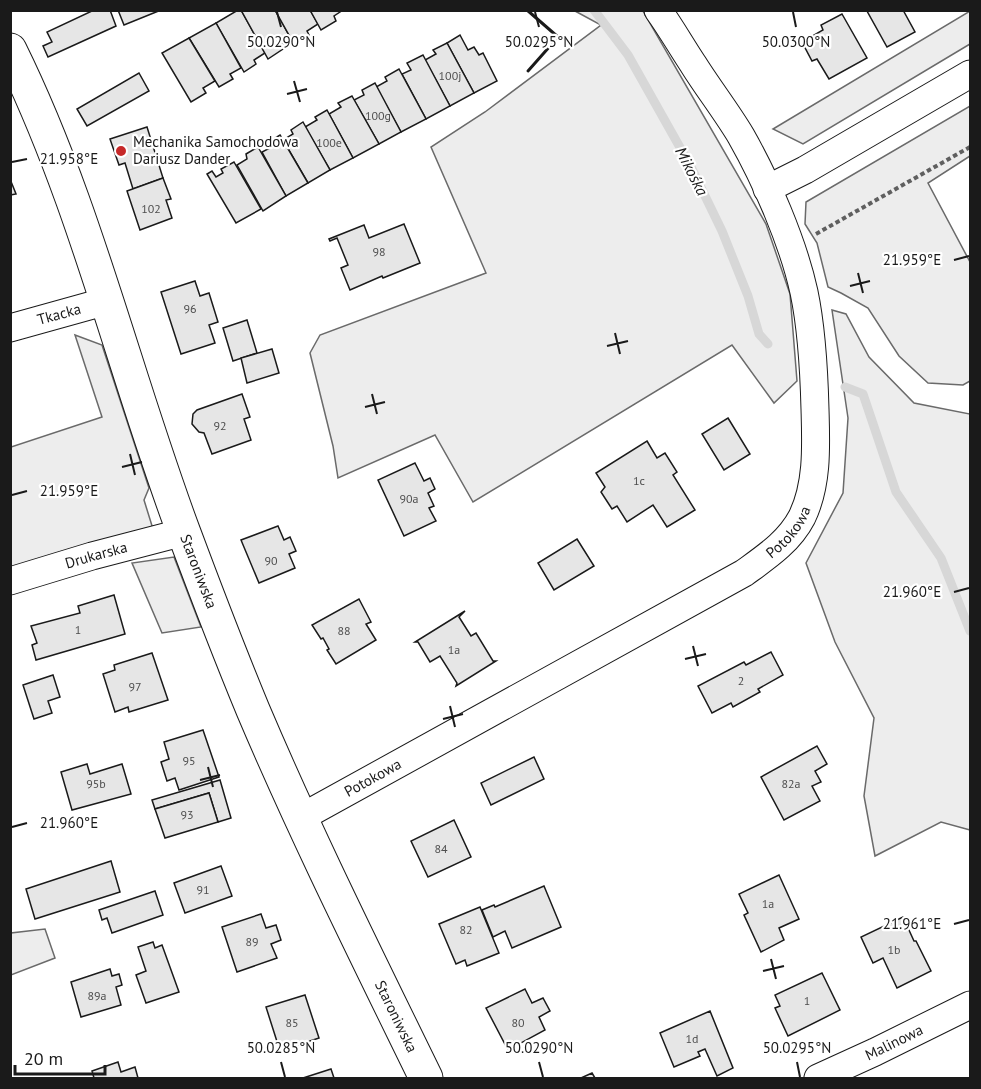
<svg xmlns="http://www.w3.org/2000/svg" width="981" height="1089" font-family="'PT Sans',sans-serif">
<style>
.built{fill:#ededed;stroke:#6a6a6a;stroke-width:1.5}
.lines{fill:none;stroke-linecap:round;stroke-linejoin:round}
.stream{stroke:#d7d7d7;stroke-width:9}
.building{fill:#e6e6e6;stroke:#1a1a1a;stroke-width:1.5}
.street-casing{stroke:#1a1a1a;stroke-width:29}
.secondary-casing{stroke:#1a1a1a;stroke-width:35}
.path{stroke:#5f5f5f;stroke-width:4;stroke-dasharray:4.5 3;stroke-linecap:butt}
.street{stroke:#fff;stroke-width:27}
.secondary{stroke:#fff;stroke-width:33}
.wall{stroke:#1a1a1a;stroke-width:3}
.ticks{fill:none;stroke:#1a1a1a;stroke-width:2}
.poi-dot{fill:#c62828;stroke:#fff;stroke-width:2}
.labels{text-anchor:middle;stroke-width:4.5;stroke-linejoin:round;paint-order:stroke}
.number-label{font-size:12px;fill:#4d4d4d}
.poi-label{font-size:15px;fill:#1a1a1a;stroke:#fff;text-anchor:start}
.street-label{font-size:15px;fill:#1a1a1a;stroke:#fff}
.water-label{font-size:16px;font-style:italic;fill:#1a1a1a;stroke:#fff}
.ticks-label{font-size:15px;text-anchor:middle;fill:#1a1a1a;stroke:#fff;stroke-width:4.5;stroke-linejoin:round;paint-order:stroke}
</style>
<rect width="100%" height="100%" fill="#fff"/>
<g class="built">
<path d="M575 11H643L766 224 790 294 797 381 774 403 732 345 473 502 435 435 338 478 333 446 310 353 320 335 486 273 431 147 485 112 601 25Z"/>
<path d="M970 11V44L803 144 773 129Z"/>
<path d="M970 106V156L928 183 970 262V381L963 385 928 383 899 356 868 308 841 293 828 287 817 243 805 224 806 202Z"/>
<path d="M832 310 846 314 869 357 914 403 970 414V830L941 822 875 856 864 796 874 718 835 642 806 563 843 493 848 418Z"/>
<path d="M75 335 102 345 149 488 144 500 153 529 11 568V447L102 417Z"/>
<path d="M174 557 201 627 162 633 132 563Z"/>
<path d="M45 929 55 958 11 975V933Z"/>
</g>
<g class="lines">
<g class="stream">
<path d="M594 10 628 55 691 167 722 231 748 296 759 334 768 344"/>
<path d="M845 387 863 394 896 492 941 558 970 631"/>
</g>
</g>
<g class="building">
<path d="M94 10H110L116 26 48 57 43 46 52 42 47 32Z"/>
<path d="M118 10H161L124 25Z"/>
<path d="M238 10H241L265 53 254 60 256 64 244 72 216 23Z"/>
<path d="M241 10H275L291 39 281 45 283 49 268 59Z"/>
<path d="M275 10H310L318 24 307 31 309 35 294 44Z"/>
<path d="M310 10H343L334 16 336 21 321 30Z"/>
<path d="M869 10H903L915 32 887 47 867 11Z"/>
<path d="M842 14 867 58 829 79 817 59 812 61 802 42 823 30 821 25Z"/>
<path d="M216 23 241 68 230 74 233 79 219 87 189 38Z"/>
<path d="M460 35 468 50 474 47 479 55 483 53 497 81 474 93 447 43Z"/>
<path d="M189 38 215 81 203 88 206 93 191 102 162 53Z"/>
<path d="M447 43 474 93 450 106 425 60 436 54 433 50Z"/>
<path d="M423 55 450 106 426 119 402 74 411 70 407 63Z"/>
<path d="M399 69 426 119 401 132 376 87 387 81 385 77Z"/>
<path d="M139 73 149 91 87 126 77 109Z"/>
<path d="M375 83 401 132 379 144 354 100 364 95 362 90Z"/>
<path d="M352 96 379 144 353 158 329 114 341 107 338 103Z"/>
<path d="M327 110 353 158 330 170 305 127 317 120 315 117Z"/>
<path d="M303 122 330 170 308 183 283 140 293 134 291 130Z"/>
<path d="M147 127 163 178 133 189 125 163 119 165 110 139Z"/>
<path d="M280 135 308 183 286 196 262 152 270 148 267 143Z"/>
<path d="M258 147 286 196 263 211 237 165 247 159 246 154Z"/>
<path d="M234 162 261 209 236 223 207 174 212 171 216 177 223 173 221 169Z"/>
<path d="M163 178 171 199 166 200 172 218 140 230 127 191Z"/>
<path d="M10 179 16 194 10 195Z"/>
<path d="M404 224 420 263 383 278 382 276 350 290 341 268 348 265 337 238 330 241 329 239 364 225 369 238Z"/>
<path d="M195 281 200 296 209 293 218 322 209 325 215 343 181 354 161 292Z"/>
<path d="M247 320 257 353 233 361 223 328Z"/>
<path d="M272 349 279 373 247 383 241 358Z"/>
<path d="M242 394 250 417 244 419 251 440 212 454 204 433 199 432 192 424 193 414 197 410Z"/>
<path d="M728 418 750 454 724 470 702 434Z"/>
<path d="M647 441 657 458 665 453 677 472 673 475 695 510 667 527 653 505 627 522 617 506 612 509 601 492 605 487 596 473Z"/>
<path d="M415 463 424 481 430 478 435 489 428 493 434 506 429 508 436 521 404 536 378 480Z"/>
<path d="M278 526 284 540 290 537 296 551 289 554 295 568 259 583 241 540Z"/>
<path d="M577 539 594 566 554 590 538 563Z"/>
<path d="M114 595 125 634 36 660 32 645 37 643 31 626 80 613 78 606Z"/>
<path d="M359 599 371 622 366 624 376 640 336 664 327 650 329 649 323 638 321 639 312 625Z"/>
<path d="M465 611 459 617 471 636 476 633 493 661H496L456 686 457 683 440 656 430 662 418 642H415Z"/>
<path d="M771 652 783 675 758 689 760 692 733 707 731 703 712 713 698 686 744 662 746 665Z"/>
<path d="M152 653 168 700 129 712 128 707 115 712 103 674 115 670 114 665Z"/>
<path d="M53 675 60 697 48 701 52 713 34 719 23 685Z"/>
<path d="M203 730 219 777 179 790 175 778 167 781 161 762 169 759 164 742Z"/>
<path d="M817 746 827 764 815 771 821 782 812 786 820 801 784 820 761 777Z"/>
<path d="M534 757 544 779 491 805 481 783Z"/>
<path d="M87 764 90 774 122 764 131 794 72 810 61 772Z"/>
<path d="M220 780 231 818 218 822 209 793 155 809 152 800Z"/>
<path d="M209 793 218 822 165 838 155 809Z"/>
<path d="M454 820 471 857 428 877 411 841Z"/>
<path d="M111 861 120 892 35 919 26 889Z"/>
<path d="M221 866 232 896 185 913 174 883Z"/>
<path d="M779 875 799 919 779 928 784 940 761 952 744 915 748 913 739 894Z"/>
<path d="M544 886 561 927 512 948 505 931 493 937 482 910 494 905 495 907Z"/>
<path d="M155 891 163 915 112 933 107 918 102 920 99 910Z"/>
<path d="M480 907 499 953 467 966 465 960 456 964 439 924Z"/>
<path d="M261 914 266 928 276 925 281 940 271 944 277 958 237 972 222 927Z"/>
<path d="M903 917 914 941H916L931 971 897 988 883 958 873 963 861 937Z"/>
<path d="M153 942 155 948 162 945 179 992 146 1003 136 975 146 971 138 947Z"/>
<path d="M110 969 112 976 119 974 122 985 116 987 121 1005 81 1017 71 982Z"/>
<path d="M822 973 840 1010 788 1036 775 1008 780 1006 775 995Z"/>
<path d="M525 989 532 1003 543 998 550 1011 539 1017 545 1030 508 1050 486 1008Z"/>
<path d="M305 995 319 1038 280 1051 266 1007Z"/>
<path d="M710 1011 733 1068 717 1076 705 1049 698 1052 700 1056 674 1067 660 1033Z"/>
<path d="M118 1062 121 1072 135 1067 138 1078H94L92 1071Z"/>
<path d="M331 1069 334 1078H303Z"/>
<path d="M592 1073 595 1078H581Z"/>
</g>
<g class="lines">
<defs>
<g id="street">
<path d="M767 189 805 170 970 74"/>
<path id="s1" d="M10 328 107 301"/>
<path id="s2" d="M10 581 92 556 184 532"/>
<path id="s3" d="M302 817 744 573C766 557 789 542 802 517 818 484 816 445 815 409 814 370 812 330 804 292 793 242 766 180 741 136 726 111 708 88 693 64 681 46 671 28 658 10"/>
<path id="s4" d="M818 1078 875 1052 970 1005"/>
</g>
<g id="secondary">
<path id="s5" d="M10 50C86 204 124 373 184 533 206 592 229 652 253 710 306 835 367 957 426 1078"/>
</g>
</defs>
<use href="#street" class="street-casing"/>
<use href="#secondary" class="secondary-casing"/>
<path class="path" d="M816 234 970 147"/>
<use href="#street" class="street"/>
<use href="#secondary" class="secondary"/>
<path class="wall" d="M527 10 558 37 528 71"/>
</g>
<path class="ticks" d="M277 12 281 27M535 12 539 27M793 12 796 27M294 81 300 102M287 94 307 89M12 162 27 159M954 260 969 256M858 273 863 293M850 286 870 281M615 333 620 354M607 346 628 341M372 394 377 414M365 407 385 402M130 454 135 475M122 467 142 462M12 495 27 491M954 592 969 588M693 646 698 666M685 659 706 654M450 706 455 727M443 719 463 714M208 767 213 787M200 780 220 775M12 827 27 823M954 924 969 920M771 959 776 979M763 971 784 966M281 1062 285 1077M539 1062 543 1077M797 1062 800 1077"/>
<circle class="poi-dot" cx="121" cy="151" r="6"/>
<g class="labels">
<g class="number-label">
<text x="450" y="80">100j</text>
<text x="378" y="120">100g</text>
<text x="329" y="147">100e</text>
<text x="151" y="213">102</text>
<text x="379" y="256">98</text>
<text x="190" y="313">96</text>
<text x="220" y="430">92</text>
<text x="639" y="485">1c</text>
<text x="409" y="503">90a</text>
<text x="271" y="565">90</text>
<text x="78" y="634">1</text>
<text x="344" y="635">88</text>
<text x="454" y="654">1a</text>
<text x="741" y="685">2</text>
<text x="135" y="691">97</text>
<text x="189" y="765">95</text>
<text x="96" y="788">95b</text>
<text x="791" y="788">82a</text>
<text x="187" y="819">93</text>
<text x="441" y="853">84</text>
<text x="203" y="894">91</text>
<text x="768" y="908">1a</text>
<text x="466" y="934">82</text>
<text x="252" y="946">89</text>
<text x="894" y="954">1b</text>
<text x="97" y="1000">89a</text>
<text x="807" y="1005">1</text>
<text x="292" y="1027">85</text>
<text x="518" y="1027">80</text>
<text x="692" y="1043">1d</text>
</g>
<g class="poi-label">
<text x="133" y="147">Mechanika Samochodowa<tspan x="133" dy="17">Dariusz Dander</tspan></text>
</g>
<g class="street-label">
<text dy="5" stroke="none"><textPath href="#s1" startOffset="51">Tkacka</textPath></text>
<text dy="5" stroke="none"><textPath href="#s3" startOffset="566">Potokowa</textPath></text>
<text dy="5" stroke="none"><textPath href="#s2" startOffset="90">Drukarska</textPath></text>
<text dy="5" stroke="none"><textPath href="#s5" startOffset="555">Staroniwska</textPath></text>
<text dy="5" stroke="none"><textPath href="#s3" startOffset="81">Potokowa</textPath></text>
<text dy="5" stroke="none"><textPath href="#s5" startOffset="1042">Staroniwska</textPath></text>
<text dy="5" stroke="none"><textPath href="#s4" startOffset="84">Malinowa</textPath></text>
</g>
<g class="water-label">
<text transform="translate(692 171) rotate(63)" y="6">Mikośka</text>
</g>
</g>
<g class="ticks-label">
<text x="281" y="47">50.0290°N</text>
<text x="539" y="47">50.0295°N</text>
<text x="796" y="47">50.0300°N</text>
<text x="69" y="164">21.958°E</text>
<text x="912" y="265">21.959°E</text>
<text x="69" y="496">21.959°E</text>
<text x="912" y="597">21.960°E</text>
<text x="69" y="828">21.960°E</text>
<text x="912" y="929">21.961°E</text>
<text x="281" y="1053">50.0285°N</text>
<text x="539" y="1053">50.0290°N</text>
<text x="797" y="1053">50.0295°N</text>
</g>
<rect width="981" height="1089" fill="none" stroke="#1a1a1a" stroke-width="24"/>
<path d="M15 1065v9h90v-9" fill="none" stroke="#1a1a1a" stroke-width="3"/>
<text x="24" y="1065" font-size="18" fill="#1a1a1a" stroke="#ffffff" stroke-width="4.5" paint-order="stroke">20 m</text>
</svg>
